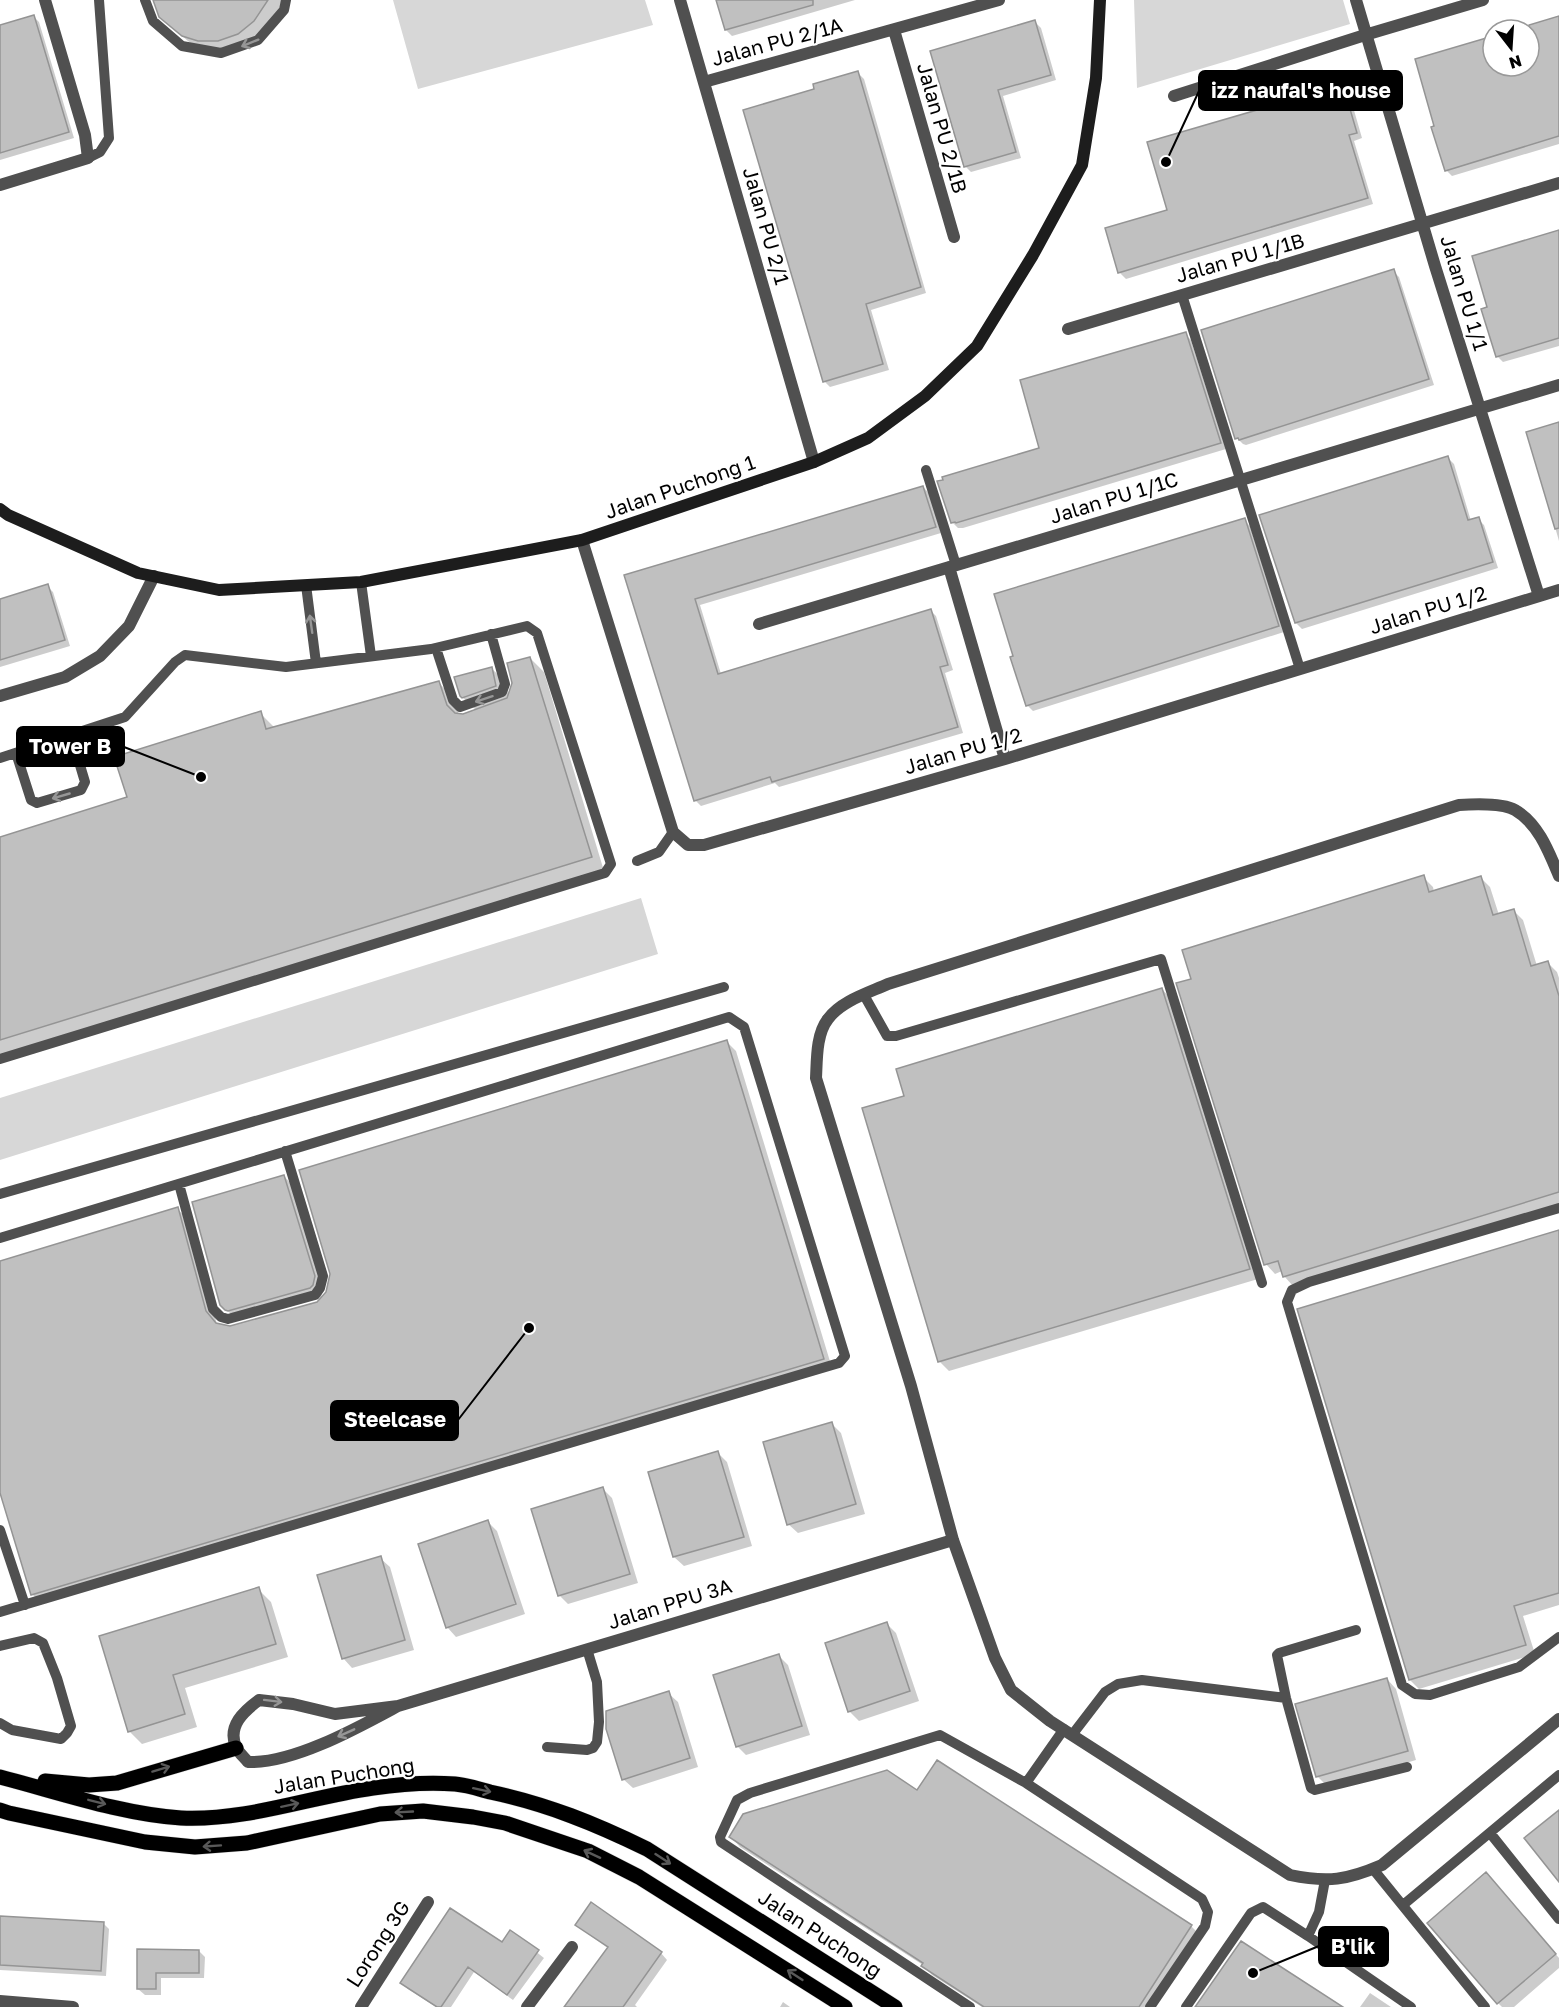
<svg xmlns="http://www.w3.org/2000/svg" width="1559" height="2007" font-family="'Golos Text',sans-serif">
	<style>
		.green { fill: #d7d7d7 }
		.shadow { fill: #0003 }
		.building { fill: #c0c0c0; stroke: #949494; stroke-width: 1.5 }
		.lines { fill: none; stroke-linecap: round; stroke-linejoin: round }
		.primary-casing { stroke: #dbdbdb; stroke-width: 16 }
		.lane { stroke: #505050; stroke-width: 10 }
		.street { stroke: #505050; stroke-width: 12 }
		.secondary { stroke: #1d1d1d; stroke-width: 12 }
		.primary { stroke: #000; stroke-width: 15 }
		.oneway { stroke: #969696 }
		.oneway2 { stroke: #595959 }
		.labels { text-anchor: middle; stroke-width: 4.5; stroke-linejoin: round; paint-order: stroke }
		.street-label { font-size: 20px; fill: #000; stroke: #fff }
		.leader { fill: none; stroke: #000; stroke-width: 2 }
		.callout-dot { fill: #000; stroke: #fff; stroke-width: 2 }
		.callout { fill: #000; stroke: #000; stroke-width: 2 }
		.callout-label { font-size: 21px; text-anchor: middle; font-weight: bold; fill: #fff }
	</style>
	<rect width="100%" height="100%" fill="#fff"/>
	<path class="green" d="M 393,0 L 645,0 L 653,25 L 418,89 Z
		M 1134,0 L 1343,0 L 1350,24 L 1137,88 Z
		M 641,898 L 658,954 L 0,1160 L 0,1098 Z"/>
	<path class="shadow" d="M 155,0 L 282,0 L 277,18 L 266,34 L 232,53 L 196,48 L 174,29 Z
		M 718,0 L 855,0 L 732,36 L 726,30 Z
		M 33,16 L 39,22 L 74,138 L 0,160 L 0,26 Z
		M 1559,18 L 1559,144 L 1452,176 L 1446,170 L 1493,66 L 1529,66 L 1529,30 L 1518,30 Z
		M 1035,22 L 1041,28 L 1056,80 L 1003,96 L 1021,158 L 971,172 L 965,166 L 932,52 Z
		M 858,73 L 864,79 L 926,293 L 871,310 L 889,370 L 830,387 L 824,381 L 816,90 Z
		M 1343,87 L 1349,93 L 1362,138 L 1354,141 L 1373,204 L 1126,279 L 1120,273 L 1107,229 L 1169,211 Z
		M 1559,231 L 1559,346 L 1503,362 L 1497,356 L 1489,308 Z
		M 1393,271 L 1399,277 L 1434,385 L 1246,445 L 1243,444 L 1237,438 Z
		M 1185,334 L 1191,340 L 1226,449 L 963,528 L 958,528 L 952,522 Z
		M 1559,424 L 1559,541 L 1528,433 Z
		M 1448,458 L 1454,464 L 1471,521 L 1478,519 L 1484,525 L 1498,568 L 1302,629 L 1296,623 Z
		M 923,487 L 929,493 L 941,533 L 700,605 L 721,674 L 930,610 L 936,616 L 953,670 L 945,673 L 963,733 L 779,787 L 775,783 L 701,806 L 695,800 L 626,576 Z
		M 1244,520 L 1250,526 L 1284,632 L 1033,711 L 1027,705 Z
		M 47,586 L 53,592 L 70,646 L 0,667 L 0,600 Z
		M 530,658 L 544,672 L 604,871 L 0,1058 L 0,839 L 128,798 L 260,713 L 275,728 L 439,683 L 453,697 L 459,715 L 463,716 L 476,710 L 463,698 L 492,669 L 505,681 L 509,697 Z
		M 1423,877 L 1433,887 L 1434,892 L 1481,878 L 1490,887 L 1499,915 L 1513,910 L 1523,920 L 1537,966 L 1548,963 L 1557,972 L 1559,978 L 1559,1204 L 1293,1286 L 1284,1276 L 1282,1271 L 1275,1274 L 1266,1264 L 1192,980 Z
		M 1162,989 L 1171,999 L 1258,1279 L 949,1371 L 939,1361 L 906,1097 Z
		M 727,1042 L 736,1051 L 832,1368 L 42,1604 L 32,1594 L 0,1489 L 0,1263 L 177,1209 L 187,1218 L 217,1324 L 230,1328 L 318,1304 Z
		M 284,1176 L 293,1186 L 324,1287 L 321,1297 L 236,1319 L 221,1304 Z
		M 1559,1231 L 1559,1605 L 1523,1616 L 1535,1654 L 1419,1689 L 1410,1680 L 1299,1310 Z
		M 832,1424 L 841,1433 L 865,1514 L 798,1533 L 788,1524 Z
		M 718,1453 L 727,1462 L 752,1546 L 684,1566 L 674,1557 Z
		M 603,1489 L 612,1498 L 638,1583 L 568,1604 L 559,1595 Z
		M 488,1522 L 497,1531 L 525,1614 L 456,1637 L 447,1627 Z
		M 380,1558 L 390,1567 L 414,1650 L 352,1668 L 343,1658 Z
		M 258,1589 L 271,1602 L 288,1657 L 185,1688 L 197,1727 L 142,1744 L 129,1731 L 101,1637 Z
		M 887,1624 L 896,1633 L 919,1701 L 859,1721 L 849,1711 Z
		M 779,1656 L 788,1665 L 810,1735 L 746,1755 L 737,1746 Z
		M 1387,1679 L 1396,1689 L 1416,1760 L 1327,1786 L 1317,1776 Z
		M 668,1693 L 678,1702 L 698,1767 L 633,1788 L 623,1779 Z
		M 938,1762 L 1191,1926 L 1201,1936 L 1154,2007 L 982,2007 L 932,1975 L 923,1965 L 740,1847 L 731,1837 L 917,1792 Z
		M 1495,1884 L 1559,1958 L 1559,1968 L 1514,2007 L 1502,2007 L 1498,2003 Z
		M 0,1917 L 103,1923 L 109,1929 L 106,1976 L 0,1970 Z
		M 584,1931 L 661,1953 L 667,1960 L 635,2005 L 637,2007 L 566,2007 L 609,1949 Z
		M 511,1932 L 544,1958 L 513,2000 L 474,1972 L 451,2007 L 436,2007 L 408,1989 L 402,1983 L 502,1944 Z
		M 139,1951 L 199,1951 L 205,1957 L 204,1978 L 161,1978 L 161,1995 L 145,1995 L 138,1989 Z
		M 1370,1993 L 1391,2007 L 1360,2007 Z
		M 783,2002 L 790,2007 L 780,2007 Z"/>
	<path class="building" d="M 153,0 L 268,0 L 254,21 L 238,34 L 218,41 L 198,41 L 182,36 L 159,17 Z
		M 716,0 L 813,0 L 813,5 L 725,30 Z
		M 34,15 L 69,132 L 0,153 L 0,25 Z
		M 1559,16 L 1559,136 L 1445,171 L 1431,127 L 1434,126 L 1415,59 L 1493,36 L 1493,66 L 1529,66 L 1529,25 Z
		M 1035,20 L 1051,75 L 998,90 L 1016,152 L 964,167 L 930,51 Z
		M 858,71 L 921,287 L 866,304 L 883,364 L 823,382 L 743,110 L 814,89 L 813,84 Z
		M 1343,85 L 1357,133 L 1349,135 L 1368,198 L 1118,273 L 1105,228 L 1167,210 L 1147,142 Z
		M 1559,230 L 1559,338 L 1496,357 L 1481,309 L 1487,307 L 1472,256 Z
		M 1394,269 L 1429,379 L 1239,440 L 1238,438 L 1235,439 L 1201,330 Z
		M 1186,332 L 1221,443 L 956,523 L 955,522 L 951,523 L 937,481 L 943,480 L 942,477 L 1039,448 L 1020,380 Z
		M 1559,422 L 1559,528 L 1555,529 L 1526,432 Z
		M 1448,456 L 1468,520 L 1479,517 L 1493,562 L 1295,623 L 1259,515 Z
		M 923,486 L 936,527 L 695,599 L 718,674 L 931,609 L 948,665 L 940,667 L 958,727 L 772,782 L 770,777 L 694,801 L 624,575 Z
		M 1245,518 L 1279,626 L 1026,706 L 1010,657 L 1013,656 L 994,594 Z
		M 48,584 L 65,640 L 0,660 L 0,599 Z
		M 530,657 L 592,857 L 0,1040 L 0,837 L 127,797 L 114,757 L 261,711 L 266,729 L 439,681 L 447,705 L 455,713 L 463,714 L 507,698 L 512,683 L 507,663 Z
		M 492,667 L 496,686 L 462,698 L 460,696 L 454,677 Z
		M 1424,875 L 1429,892 L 1481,876 L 1493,915 L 1514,909 L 1531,966 L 1548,961 L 1559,996 L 1559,1192 L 1283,1277 L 1278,1261 L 1264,1265 L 1176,983 L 1191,979 L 1182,950 Z
		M 1162,988 L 1250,1269 L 938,1362 L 862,1108 L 904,1096 L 896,1069 Z
		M 727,1040 L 824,1359 L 31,1595 L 0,1493 L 0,1261 L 178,1207 L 206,1311 L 216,1323 L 230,1326 L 317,1302 L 326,1292 L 330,1274 L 299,1170 Z
		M 284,1175 L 315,1276 L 313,1285 L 310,1288 L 228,1311 L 225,1310 L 220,1305 L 192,1202 Z
		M 1559,1230 L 1559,1593 L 1514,1606 L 1526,1645 L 1409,1680 L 1297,1309 Z
		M 832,1422 L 856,1504 L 787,1525 L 763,1442 Z
		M 718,1451 L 744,1537 L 673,1557 L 648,1472 Z
		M 603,1487 L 630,1574 L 558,1596 L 531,1509 Z
		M 488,1520 L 516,1604 L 446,1628 L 418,1544 Z
		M 381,1556 L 405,1640 L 342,1659 L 317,1575 Z
		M 259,1587 L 276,1644 L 173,1675 L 185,1714 L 128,1732 L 99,1636 Z
		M 887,1622 L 910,1691 L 848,1712 L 825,1643 Z
		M 779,1654 L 802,1726 L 736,1747 L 713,1675 Z
		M 1387,1678 L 1408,1751 L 1316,1777 L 1295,1704 Z
		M 669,1691 L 690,1758 L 622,1780 L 606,1729 L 606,1711 Z
		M 937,1760 L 1192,1925 L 1139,2007 L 984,2007 L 921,1966 L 923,1963 L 729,1837 L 743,1814 L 887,1770 L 917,1790 Z
		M 1559,1810 L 1559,1882 L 1524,1838 Z
		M 1486,1872 L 1556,1954 L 1497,2004 L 1427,1923 Z
		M 591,1902 L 662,1952 L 623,2007 L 564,2007 L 608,1947 L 575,1925 Z
		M 450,1908 L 502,1942 L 510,1930 L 539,1950 L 507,1995 L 468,1967 L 441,2007 L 437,2007 L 400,1983 Z
		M 0,1916 L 104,1922 L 101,1971 L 0,1965 Z
		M 1241,1941 L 1343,2007 L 1195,2007 Z
		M 137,1949 L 199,1950 L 199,1973 L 156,1973 L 156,1989 L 137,1989 Z"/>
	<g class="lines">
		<defs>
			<path id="primary" d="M 0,1777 C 58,1792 121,1814 181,1818 C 247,1821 309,1797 373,1788 C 400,1784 428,1782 455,1784 C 467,1785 479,1789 490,1792 C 547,1804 596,1824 647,1849 L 895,2007
				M 45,1781 L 89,1785 L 117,1783 L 236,1748
				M 0,1810 L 9,1813 L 145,1842 L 195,1847 L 247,1843 L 380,1814 L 423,1811 L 473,1817 L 505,1823 L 588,1851 L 639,1877 L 845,2007"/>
		</defs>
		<use href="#primary" class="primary-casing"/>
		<path class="lane" d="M 145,0 L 153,21 L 182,46 L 221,53 L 258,40 L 284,10 L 286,0
			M 88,158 L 100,152 L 109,138 L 99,0
			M 1182,295 L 1300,669
			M 926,470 L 956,565
			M 361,582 L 371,656
			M 306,585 L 316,663
			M 436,648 L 453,700 L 460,707 L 502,692 L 505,684 L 491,634
			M 16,753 L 31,800 L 37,803 L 81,790 L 85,782 L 71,735
			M 0,758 L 125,717 L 175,662 L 185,655 L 286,667 L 431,649 L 527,626 L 537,633 L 611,864 L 605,873 L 0,1059
			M 637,861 L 659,852 L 673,832
			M 864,995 L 887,1036 L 896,1036 L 1161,959 L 1262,1283
			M 179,1184 L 213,1309 L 221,1317 L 228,1319 L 315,1295 L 320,1288 L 323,1276 L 285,1151
			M 0,1194 L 724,987
			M 1559,1208 L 1309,1282 L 1292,1290 L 1287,1302 L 1402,1685 L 1415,1694 L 1430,1695 L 1519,1667 L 1559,1637
			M 0,1238 L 729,1017 L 744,1027 L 845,1356 L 839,1363 L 0,1612
			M 0,1530 L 25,1605
			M 1356,1630 L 1279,1653 L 1277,1655 L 1286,1698 L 1311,1788 L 1315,1790 L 1407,1767
			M 0,1646 L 34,1638 L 43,1643 L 57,1678 L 71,1726 L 67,1733 L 61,1739 L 12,1730 L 0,1723
			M 1064,1729 L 1026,1783 L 1202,1899 L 1208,1912 L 1205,1926 L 1150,2007
			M 1072,1735 L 1105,1692 L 1118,1684 L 1142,1680 L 1286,1698
			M 547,1747 L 587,1750 L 593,1748 L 597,1742 L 599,1722 L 597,1682 L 587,1649
			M 1490,1833 L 1559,1919
			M 1373,1869 L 1485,2007
			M 1325,1880 L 1319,1912 L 1308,1936 L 1411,2007
			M 1403,1905 L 1559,1775
			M 970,2007 L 721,1842 L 720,1837 L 737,1800 L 750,1793 L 940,1735 L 1026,1783
			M 1186,2007 L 1251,1913 L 1263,1907 L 1308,1936"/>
		<path class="street" d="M 680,0 L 814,462
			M 1356,0 L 1435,266 L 1539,596
			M 894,30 L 954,237
			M 704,82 L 999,0
			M 1174,96 L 1365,35 L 1483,0
			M 0,185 L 88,158 L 85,135 L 45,0
			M 1068,329 L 1559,183
			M 582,540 L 673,832 L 688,845 L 704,845 L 1005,759 L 1559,590
			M 949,567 L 1005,759
			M 759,624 L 1559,385
			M 0,696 L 65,677 L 100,656 L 129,626 L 154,576
			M 1559,876 C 1549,852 1538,823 1515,810 C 1503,803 1473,804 1459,805 L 888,984 C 868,993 841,1001 828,1019 C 816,1034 817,1060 816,1078 L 911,1386 L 953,1540 L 995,1658 L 1011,1690 L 1050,1721 L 1290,1875 C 1328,1883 1347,1880 1382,1865 L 1559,1719
			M 398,1706 C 359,1727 293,1764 248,1762 C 244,1757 238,1752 236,1747 C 227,1726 244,1711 259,1700 L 293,1704 L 335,1714 L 398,1706 L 953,1540
			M 0,2001 L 73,2007
			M 361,2007 L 428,1902
			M 527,2007 L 572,1947"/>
		<path class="secondary" d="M 0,509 L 8,515 L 138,573 L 219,590 L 361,582 L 582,540 L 814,462 L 868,438 L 925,396 L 977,346 L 1033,255 L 1082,165 L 1096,78 L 1100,0"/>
		<use href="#primary" class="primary"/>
	</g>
	<defs><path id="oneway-shaft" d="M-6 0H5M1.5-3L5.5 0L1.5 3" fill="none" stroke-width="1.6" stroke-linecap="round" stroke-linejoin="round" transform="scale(1.5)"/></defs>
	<g class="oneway">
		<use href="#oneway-shaft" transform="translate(250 43) rotate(158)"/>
		<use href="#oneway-shaft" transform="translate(311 624) rotate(-98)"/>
		<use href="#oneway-shaft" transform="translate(484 699) rotate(162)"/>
		<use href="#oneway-shaft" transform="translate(61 796) rotate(164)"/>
		<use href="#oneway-shaft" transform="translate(273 1701) rotate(7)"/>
		<use href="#oneway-shaft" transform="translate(346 1733) rotate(156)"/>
	</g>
	<g class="oneway2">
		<use href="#oneway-shaft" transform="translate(161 1769) rotate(-17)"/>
		<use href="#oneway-shaft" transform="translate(482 1790) rotate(12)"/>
		<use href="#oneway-shaft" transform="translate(97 1802) rotate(14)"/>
		<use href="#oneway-shaft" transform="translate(290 1805) rotate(-12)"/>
		<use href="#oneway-shaft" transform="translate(404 1812) rotate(177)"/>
		<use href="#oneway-shaft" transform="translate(212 1846) rotate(176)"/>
		<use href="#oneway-shaft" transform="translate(592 1854) rotate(-155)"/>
		<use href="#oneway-shaft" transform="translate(663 1859) rotate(33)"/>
		<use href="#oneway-shaft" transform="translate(795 1975) rotate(-147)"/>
	</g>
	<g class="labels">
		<g class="street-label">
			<text transform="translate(777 42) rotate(-15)" y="7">Jalan PU 2/1A</text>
			<text transform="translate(942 128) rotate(74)" y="7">Jalan PU 2/1B</text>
			<text transform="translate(766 226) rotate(74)" y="7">Jalan PU 2/1</text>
			<text transform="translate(1240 258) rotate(-16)" y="7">Jalan PU 1/1B</text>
			<text transform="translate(1464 293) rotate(73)" y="7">Jalan PU 1/1</text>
			<text transform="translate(680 487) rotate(-19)" y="7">Jalan Puchong 1</text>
			<text transform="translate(1114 498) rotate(-17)" y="7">Jalan PU 1/1C</text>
			<text transform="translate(1428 610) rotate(-17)" y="7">Jalan PU 1/2</text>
			<text transform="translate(963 751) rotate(-16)" y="7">Jalan PU 1/2</text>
			<text transform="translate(670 1604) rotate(-17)" y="7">Jalan PPU 3A</text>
			<text transform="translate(344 1776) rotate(-9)" y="7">Jalan Puchong</text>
			<text transform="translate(820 1934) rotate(33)" y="7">Jalan Puchong</text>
			<text transform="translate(378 1944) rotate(-57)" y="7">Lorong 3G</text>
		</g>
	</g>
	<path class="leader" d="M1166 162L1199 91M201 777L124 747M529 1328L458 1420M1253 1973L1319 1946"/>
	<g class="callout-dot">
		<circle cx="1166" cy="162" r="6"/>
		<circle cx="201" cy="777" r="6"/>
		<circle cx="529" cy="1328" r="6"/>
		<circle cx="1253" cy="1973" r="6"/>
	</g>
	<g class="callout">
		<rect x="1199" y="71" width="203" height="39" rx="6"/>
		<rect x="17" y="727" width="107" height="39" rx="6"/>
		<rect x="331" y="1401" width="127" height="39" rx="6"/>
		<rect x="1319" y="1927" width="69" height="39" rx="6"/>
	</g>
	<g class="callout-label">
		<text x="1301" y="98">izz naufal's house</text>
		<text x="70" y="754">Tower B</text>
		<text x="395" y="1427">Steelcase</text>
		<text x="1353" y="1954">B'lik</text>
	</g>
	<g transform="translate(1511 48) rotate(163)"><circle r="28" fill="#ffffff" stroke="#999999" stroke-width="1.5"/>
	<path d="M0-4.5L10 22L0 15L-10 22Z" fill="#000000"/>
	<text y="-9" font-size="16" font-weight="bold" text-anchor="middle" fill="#000000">N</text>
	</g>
</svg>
